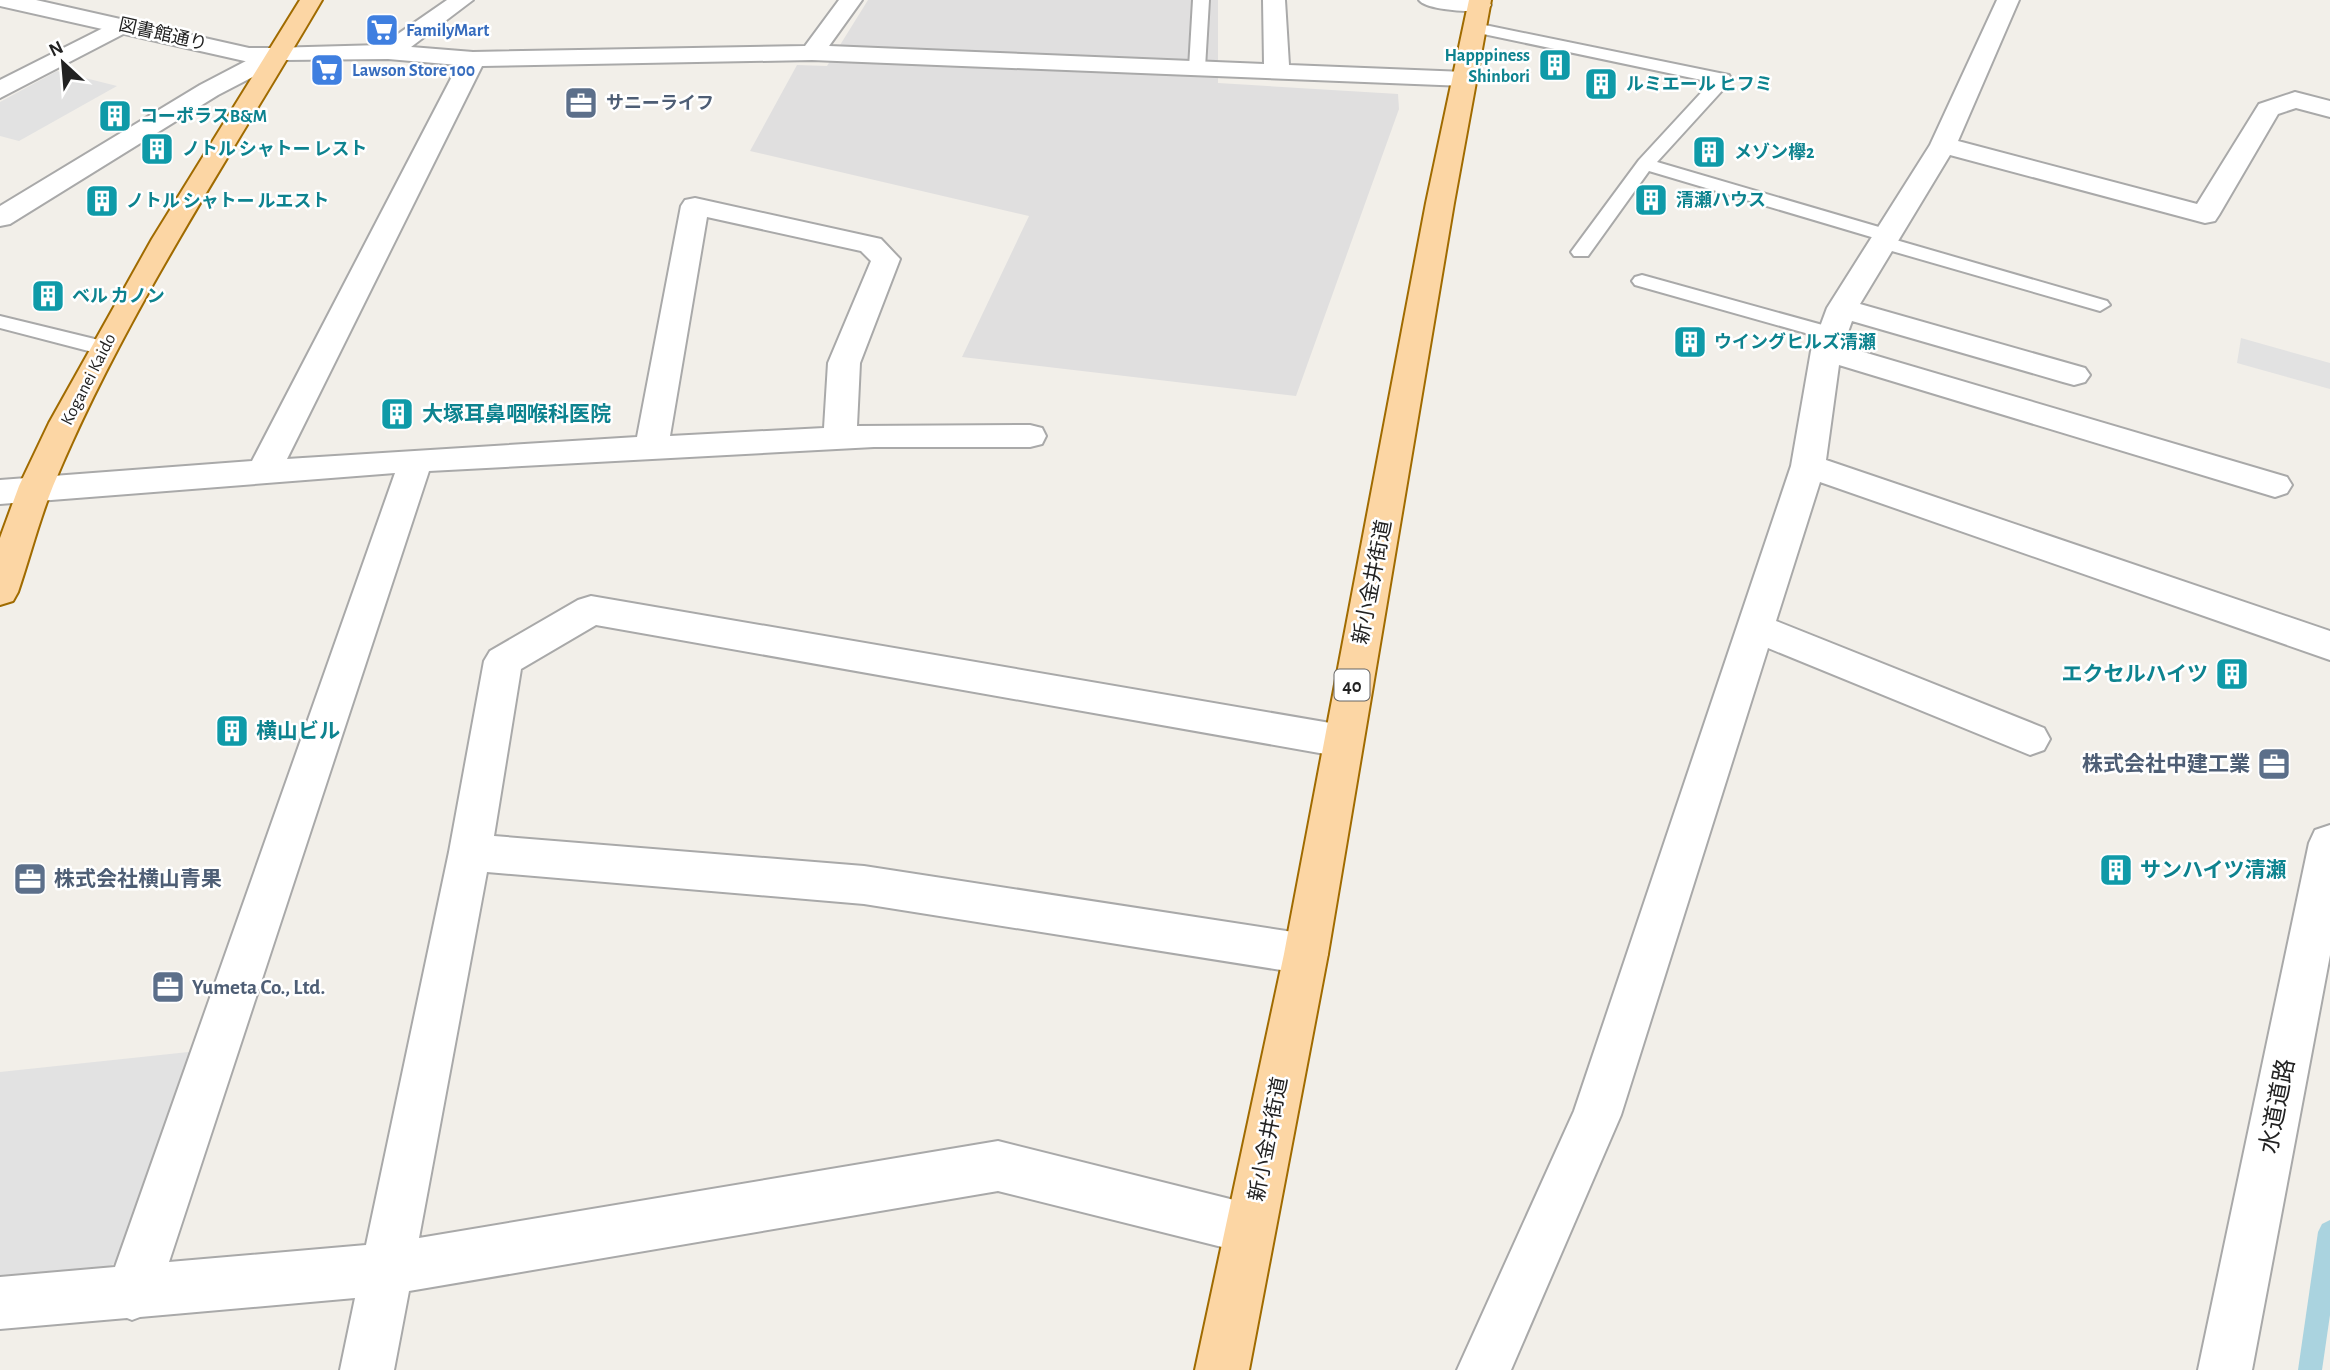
<svg xmlns="http://www.w3.org/2000/svg" width="2330" height="1370" font-family="'Alegreya Sans','Noto Sans JP',sans-serif">
	<style>
		.residential { fill: #e0dfdf }
		.parking { fill: #e2e2e2 }
		.lines { fill: none; stroke-linecap: round; stroke-linejoin: round }
		.stream { fill: #aad3df; fill-rule: evenodd }
		.service-casing { stroke: #a9a9a9; stroke-width: 4 }
		.minor-casing { stroke: #a9a9a9; stroke-width: 4 }
		.tertiary-casing { stroke: #a9a9a9; stroke-width: 4 }
		.primary-casing { stroke: #a06b00; stroke-width: 4 }
		.service { fill: #fff; fill-rule: evenodd }
		.minor { fill: #fff; fill-rule: evenodd }
		.tertiary { fill: #fff; fill-rule: evenodd }
		.primary { fill: #fcd6a4; fill-rule: evenodd }
		.labels { text-anchor: middle; stroke-width: 5; stroke-linejoin: round; paint-order: stroke }
		.far-shop-label { font-size: 18px; font-weight: bold; fill: #366cbe; stroke: #fff; text-anchor: start }
		.far-street-label { font-size: 18px; fill: #222; stroke: #fff }
		.far-culture-label { font-size: 18px; font-weight: bold; fill: #0d838f; stroke: #fff; text-anchor: start }
		.far-service-label { font-size: 18px; font-weight: bold; fill: #4e5e75; stroke: #fff; text-anchor: start }
		.shield { fill: #fff; stroke: #646464; stroke-width: 2 }
		.shield-label { font-size: 19px; font-weight: bold; fill: #222 }
		.culture-label { font-size: 21px; font-weight: bold; fill: #0d838f; stroke: #fff; text-anchor: start }
		.street-label { font-size: 21px; fill: #222; stroke: #fff }
		.service-label { font-size: 21px; font-weight: bold; fill: #4e5e75; stroke: #fff; text-anchor: start }
		.near-street-label { font-size: 24px; fill: #222; stroke: #fff }
	</style>
	<rect width="100%" height="100%" fill="#f2efe9"/>
	<path class="residential" d="M 868,0 L 1218,0 L 1218,83 L 1398,94 L 1399,109 L 1296,396 L 962,357 L 1029,216 L 750,151 L 797,65 L 827,66 Z"/>
	<path class="parking" d="M 57,71 L 117,86 L 19,141 L 0,136 L 0,102 Z
		M 2241,338 L 2330,363 L 2330,389 L 2237,363 Z
		M 198,1051 L 132,1254 L 104,1269 L 0,1278 L 0,1072 Z"/>
	<g class="lines">
		<path class="stream" d="M 2330,1220 L 2330,1315 L 2322,1370 L 2298,1370 L 2318,1232 L 2322,1224 Z"/>
		<defs>
			<path id="service" d="M 1193,0 L 1209,0 L 1205,68 L 1197,73 L 1189,68 Z
				M 1475,23 L 1729,75 L 1731,79 L 1729,83 L 1657,162 L 1896,232 L 1899,236 L 1896,240 L 2107,301 L 2110,305 L 2100,311 L 1878,247 L 1875,243 L 1878,239 L 1649,171 L 1588,256 L 1574,256 L 1571,252 L 1639,160 L 1711,82 L 1469,31 L 1469,25 Z
				M 1642,275 L 1837,329 L 1840,334 L 1830,340 L 1635,285 L 1632,281 L 1635,277 Z
				M 0,316 L 111,343 L 115,348 L 104,355 L 0,328 Z"/>
			<path id="minor" d="M 447,0 L 473,0 L 411,47 L 473,52 L 805,46 L 839,0 L 862,0 L 829,46 L 1264,64 L 1263,0 L 1285,0 L 1289,65 L 1465,72 L 1474,74 L 1477,79 L 1474,84 L 1465,86 L 812,60 L 482,66 L 287,459 L 637,437 L 681,206 L 685,200 L 695,198 L 881,239 L 900,259 L 860,363 L 857,426 L 1030,425 L 1042,428 L 1046,436 L 1042,444 L 1030,447 L 874,447 L 429,471 L 169,1262 L 366,1245 L 449,852 L 484,661 L 490,651 L 578,600 L 591,596 L 1342,725 L 1356,730 L 1362,741 L 1356,752 L 1342,757 L 596,625 L 521,669 L 494,836 L 864,866 L 1306,934 L 1322,940 L 1328,954 L 1322,968 L 1306,974 L 864,904 L 487,872 L 419,1238 L 998,1141 L 1250,1204 L 1268,1211 L 1275,1229 L 1268,1247 L 1250,1254 L 998,1191 L 409,1291 L 394,1370 L 340,1370 L 355,1298 L 140,1317 L 132,1320 L 127,1318 L 0,1329 L 0,1277 L 115,1267 L 395,473 L 0,504 L 0,480 L 252,461 L 458,65 L 388,59 L 285,60 L 218,95 L 10,224 L 0,226 L 0,206 L 200,85 L 271,48 L 382,45 ZM 707,217 L 861,251 L 871,261 L 828,363 L 824,428 L 670,436 Z
				M 1419,0 L 1487,0 L 1491,5 L 1487,10 C 1474,13 1426,10 1419,0 Z
				M 1997,0 L 2019,0 L 1958,141 L 2197,204 L 2259,104 L 2295,92 L 2330,101 L 2330,117 L 2296,108 L 2278,114 L 2219,215 L 2215,221 L 2205,223 L 1950,155 L 1860,304 L 2085,368 L 2090,375 L 2085,382 L 2074,385 L 2063,382 L 1852,321 L 1843,346 L 2287,477 L 2292,485 L 2287,493 L 2275,497 L 1839,365 L 1826,460 L 2330,631 L 2330,660 L 1820,482 L 1776,621 L 2044,728 L 2050,739 L 2044,750 L 2030,755 L 1768,648 L 1621,1115 L 1511,1370 L 1457,1370 L 1574,1111 L 1791,466 L 1811,351 L 1827,308 L 1930,145 Z
				M 123,18 L 131,20 L 135,25 L 131,30 L 0,98 L 0,80 Z"/>
			<path id="tertiary" d="M 0,0 L 36,0 L 249,48 L 289,48 L 292,53 L 289,58 L 249,62 L 0,6 Z
				M 2330,825 L 2330,955 L 2252,1370 L 2198,1370 L 2309,843 L 2315,830 Z"/>
			<path id="primary" d="M 300,0 L 322,0 C 229,159 124,315 53,486 C 39,520 30,557 18,592 L 13,601 L 0,605 L 0,538 L 19,486 L 49,423 L 152,239 Z
				M 1469,0 L 1491,0 L 1454,203 L 1328,954 L 1249,1370 L 1195,1370 L 1284,954 L 1426,203 Z"/>
		</defs>
		<use href="#service" class="service-casing"/>
		<use href="#minor" class="minor-casing"/>
		<use href="#tertiary" class="tertiary-casing"/>
		<use href="#primary" class="primary-casing"/>
		<use href="#service" class="service"/>
		<use href="#minor" class="minor"/>
		<use href="#tertiary" class="tertiary"/>
		<use href="#primary" class="primary"/>
	</g>
	<defs>
		<symbol id="supermarket-square" viewBox="-11 -11 22 22"><rect x="-9" y="-9" width="18" height="18" rx="4" fill="#3f7fe0" stroke="#fff"/><path d="M-6-5.5h2.5l.6 2H6L4.5 2H-2.5L-4.4-4H-6ZM-1.5 3.2a1.3 1.3 0 1 0 .1 0ZM3 3.2a1.3 1.3 0 1 0 .1 0Z" fill="#fff"/></symbol>
		<symbol id="building-square" viewBox="-11 -11 22 22"><rect x="-9" y="-9" width="18" height="18" rx="4" fill="#0f9aa8" stroke="#fff"/><path d="M-4-6H4V6H1V3H-1V6H-4ZM-2.5-4.3h1.7v1.8h-1.7ZM.8-4.3h1.7v1.8H.8ZM-2.5-1h1.7V.8h-1.7ZM.8-1h1.7V.8H.8Z" fill="#fff"/></symbol>
		<symbol id="office-square" viewBox="-11 -11 22 22"><rect x="-9" y="-9" width="18" height="18" rx="4" fill="#5c6f8a" stroke="#fff"/><path d="M-6-3h4V-5.5h4V-3h4V5H-6ZM-1-4.5V-3h2v-1.5ZM-6 0V1H6V0Z" fill="#fff"/></symbol>
	</defs>
	<g fill-rule="evenodd">
		<use href="#supermarket-square" x="363" y="11" width="38" height="38"/>
		<use href="#building-square" x="1536" y="46" width="38" height="38"/>
		<use href="#supermarket-square" x="308" y="51" width="38" height="38"/>
		<use href="#building-square" x="1582" y="65" width="38" height="38"/>
		<use href="#office-square" x="562" y="84" width="38" height="38"/>
		<use href="#building-square" x="96" y="97" width="38" height="38"/>
		<use href="#building-square" x="138" y="130" width="38" height="38"/>
		<use href="#building-square" x="1690" y="133" width="38" height="38"/>
		<use href="#building-square" x="1632" y="181" width="38" height="38"/>
		<use href="#building-square" x="83" y="182" width="38" height="38"/>
		<use href="#building-square" x="29" y="277" width="38" height="38"/>
		<use href="#building-square" x="1671" y="323" width="38" height="38"/>
		<use href="#building-square" x="378" y="395" width="38" height="38"/>
		<use href="#building-square" x="2213" y="655" width="38" height="38"/>
		<use href="#building-square" x="213" y="712" width="38" height="38"/>
		<use href="#office-square" x="2255" y="745" width="38" height="38"/>
		<use href="#building-square" x="2097" y="851" width="38" height="38"/>
		<use href="#office-square" x="11" y="860" width="38" height="38"/>
		<use href="#office-square" x="149" y="968" width="38" height="38"/>
	</g>
	<g class="labels">
		<g class="far-shop-label">
			<text x="406" y="36">FamilyMart</text>
			<text x="352" y="76">Lawson Store 100</text>
		</g>
		<g class="far-street-label">
			<text transform="translate(163 34) rotate(13)" y="6">図書館通り</text>
			<text transform="translate(88 379) rotate(-63)" y="6">Koganei Kaido</text>
		</g>
		<g class="far-culture-label">
			<text x="1530" y="61" text-anchor="end">Happpiness<tspan x="1530" dy="21">Shinbori</tspan></text>
			<text x="1626" y="90">ルミエール ヒフミ</text>
			<text x="140" y="122">コーポラスB&amp;M</text>
			<text x="182" y="155">ノトル シャトー レスト</text>
			<text x="1734" y="158">メゾン欅2</text>
			<text x="1676" y="206">清瀬ハウス</text>
			<text x="126" y="207">ノトル シャトー ルエスト</text>
			<text x="72" y="302">ベル カノン</text>
			<text x="1714" y="348">ウイングヒルズ清瀬</text>
		</g>
		<g class="far-service-label">
			<text x="606" y="109">サニーライフ</text>
		</g>
		<rect class="shield" x="1334.5" y="669.5" width="35" height="31" rx="5"/>
		<g class="shield-label">
			<text x="1352" y="692">40</text>
		</g>
		<g class="culture-label">
			<text x="422" y="421">大塚耳鼻咽喉科医院</text>
			<text x="2208" y="681" text-anchor="end">エクセルハイツ</text>
			<text x="256" y="738">横山ビル</text>
			<text x="2140" y="877">サンハイツ清瀬</text>
		</g>
		<g class="street-label">
			<text transform="translate(1372 582) rotate(-79)" y="7">新小金井街道</text>
			<text transform="translate(1268 1139) rotate(-79)" y="7">新小金井街道</text>
		</g>
		<g class="service-label">
			<text x="2250" y="771" text-anchor="end">株式会社中建工業</text>
			<text x="54" y="886">株式会社横山青果</text>
			<text x="192" y="994">Yumeta Co., Ltd.</text>
		</g>
		<g class="near-street-label">
			<text transform="translate(2277 1106) rotate(-79)" y="8">水道道路</text>
		</g>
	</g>
	<g transform="translate(63 63) rotate(334)" stroke="#ffffff" stroke-width="5" paint-order="stroke">
	<path d="M0-5L12 26L0 18L-12 26Z" fill="#222222"/>
	<text y="-10" font-size="19" font-weight="bold" text-anchor="middle" fill="#222222">N</text>
	</g>
</svg>
